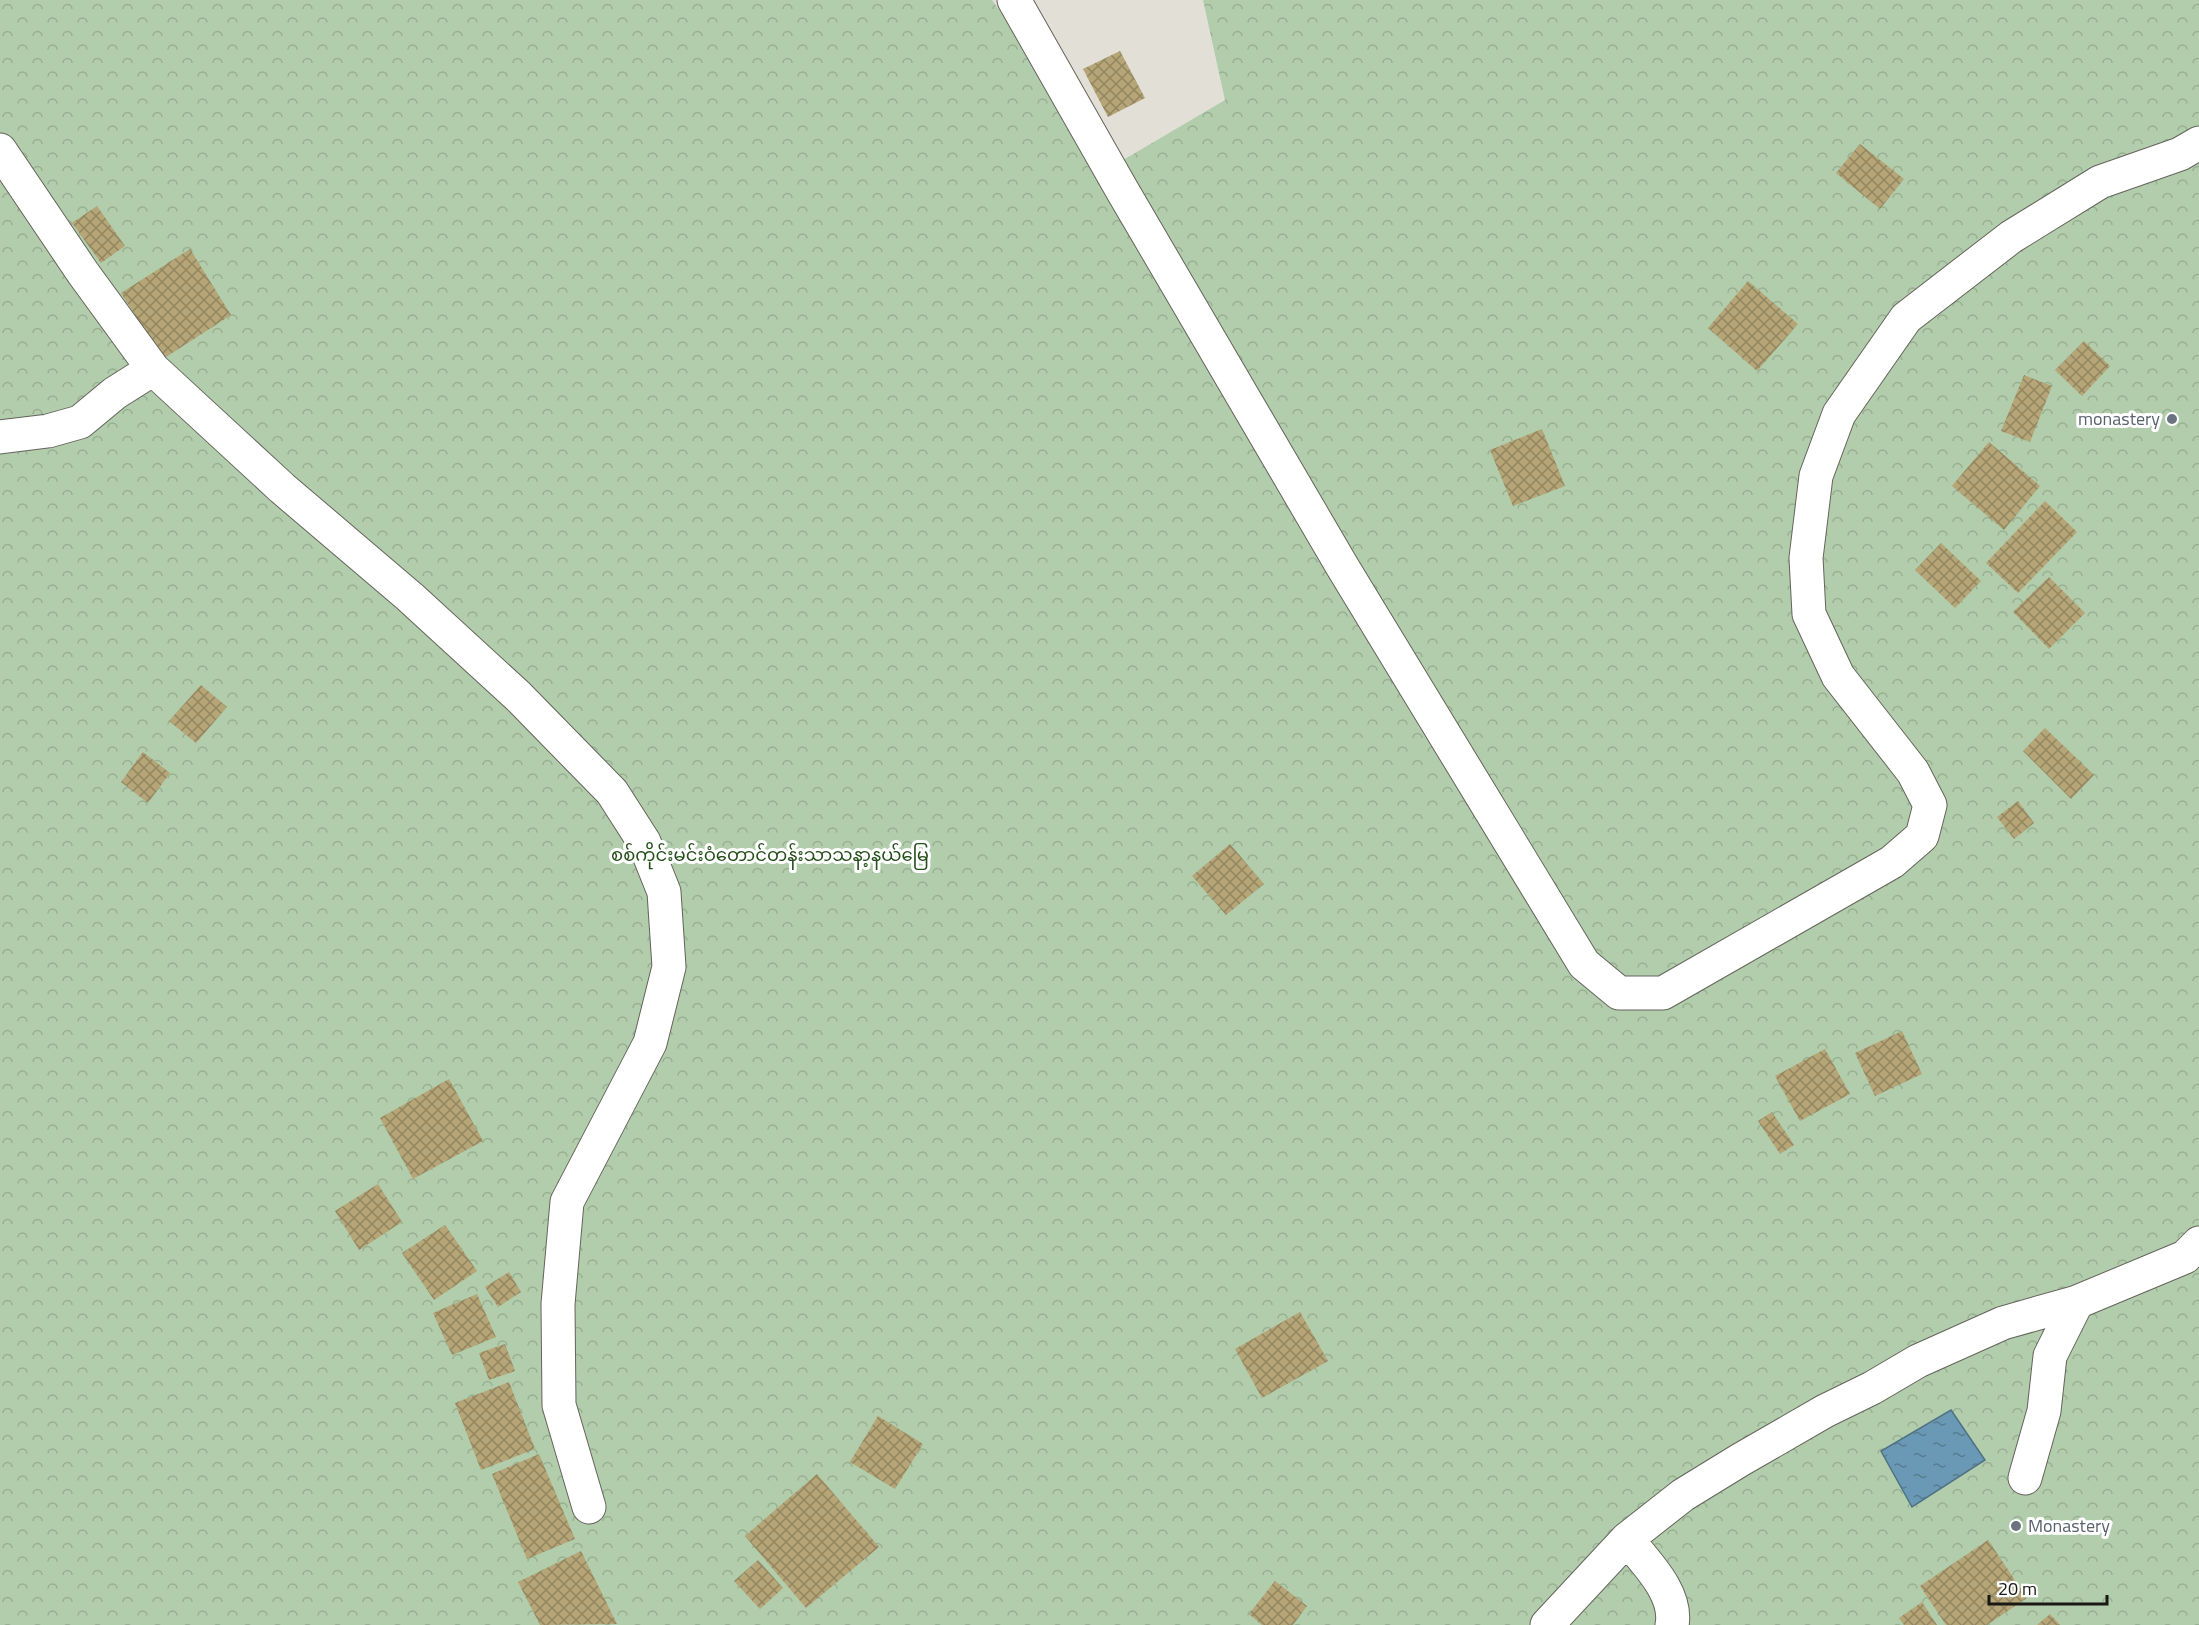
<svg xmlns="http://www.w3.org/2000/svg" width="2199" height="1625" font-family="'Titillium Web','Noto Sans Myanmar',sans-serif">
	<style>
		.park { fill: url(#park-crowns) }
		.water { fill: url(#water-ripples); stroke: #517284; stroke-width: 1.5 }
		.building { fill: url(#building-cross-hatch) }
		.lines { fill: none; stroke-linecap: round; stroke-linejoin: round }
		.minor-casing { stroke: #66635c; stroke-width: 35 }
		.minor { stroke: #fff; stroke-width: 33 }
		.worship-dot { fill: #6b7280; stroke: #fff; stroke-width: 2 }
		.labels { text-anchor: middle; stroke-width: 6; stroke-linejoin: round; paint-order: stroke }
		.worship-label { font-size: 18px; fill: #5b616d; stroke: #fff; text-anchor: end }
		.park-label { font-size: 18px; fill: #254f1a; stroke: #fff }
	</style>
	<defs>
		<pattern id="park-crowns" width="20" height="18" patternUnits="userSpaceOnUse" patternTransform="scale(1.5)"><rect width="20" height="18" fill="#b1cdab"/><path d="M2 6a3 3 0 1 1 6 0M12 15a3 3 0 1 1 6 0" fill="none" stroke="#98af92"/></pattern>
		<pattern id="water-ripples" width="26" height="14" patternUnits="userSpaceOnUse" patternTransform="scale(1.5)"><rect width="26" height="14" fill="#6999b4"/><path d="M2 4q2-2 4 0t4 0M15 11q2-2 4 0t4 0" fill="none" stroke="#567c91"/></pattern>
		<pattern id="building-cross-hatch" width="8" height="8" patternUnits="userSpaceOnUse" patternTransform="scale(1.5)"><rect width="8" height="8" fill="#b5a577"/><path d="M0 0l8 8M0 8l8-8" fill="none" stroke="#928560"/></pattern>
	</defs>
	<rect width="100%" height="100%" fill="#e2dfd7"/>
	<path class="park" d="M 0,0 L 992,0 L 1113,166 L 1225,100 L 1203,0 L 2199,0 L 2199,1625 L 0,1625 Z"/>
	<path class="water" d="M 1951,1410 L 1985,1460 L 1912,1507 L 1881,1451 Z"/>
	<path class="building" d="M 1120,51 L 1145,98 L 1108,117 L 1083,69 Z
		M 1860,144 L 1904,179 L 1880,209 L 1836,173 Z
		M 97,206 L 125,246 L 101,263 L 72,223 Z
		M 190,249 L 231,315 L 163,359 L 121,293 Z
		M 1748,281 L 1798,324 L 1757,371 L 1708,328 Z
		M 2084,341 L 2110,366 L 2082,396 L 2055,370 Z
		M 2024,375 L 2052,386 L 2030,442 L 2001,431 Z
		M 1542,429 L 1565,486 L 1513,506 L 1490,450 Z
		M 1989,442 L 2040,486 L 2004,530 L 1952,486 Z
		M 2045,501 L 2077,532 L 2018,593 L 1986,563 Z
		M 1941,543 L 1981,581 L 1955,608 L 1915,570 Z
		M 2049,577 L 2085,613 L 2049,649 L 2013,612 Z
		M 201,685 L 227,707 L 196,743 L 169,721 Z
		M 2045,728 L 2094,775 L 2071,799 L 2023,751 Z
		M 143,752 L 170,773 L 148,803 L 121,782 Z
		M 2018,801 L 2034,823 L 2014,839 L 1997,817 Z
		M 1230,844 L 1264,884 L 1226,915 L 1192,876 Z
		M 1902,1031 L 1922,1074 L 1875,1096 L 1855,1053 Z
		M 1825,1049 L 1850,1094 L 1800,1121 L 1775,1076 Z
		M 449,1079 L 483,1141 L 413,1179 L 380,1118 Z
		M 1772,1112 L 1794,1145 L 1780,1154 L 1758,1121 Z
		M 378,1184 L 402,1222 L 359,1250 L 335,1211 Z
		M 445,1225 L 477,1271 L 434,1300 L 402,1253 Z
		M 509,1272 L 521,1292 L 498,1307 L 485,1287 Z
		M 477,1294 L 496,1337 L 452,1355 L 433,1313 Z
		M 1300,1312 L 1328,1361 L 1262,1398 L 1235,1349 Z
		M 505,1344 L 515,1371 L 489,1380 L 479,1353 Z
		M 509,1382 L 535,1449 L 481,1470 L 455,1403 Z
		M 878,1416 L 923,1444 L 895,1489 L 850,1462 Z
		M 539,1454 L 575,1539 L 527,1559 L 492,1474 Z
		M 817,1474 L 879,1547 L 806,1608 L 745,1536 Z
		M 1988,1540 L 2027,1598 L 1987,1625 L 1946,1625 L 1920,1586 Z
		M 581,1551 L 617,1624 L 540,1625 L 518,1582 Z
		M 758,1560 L 783,1588 L 760,1609 L 734,1581 Z
		M 1275,1581 L 1307,1606 L 1293,1625 L 1262,1625 L 1249,1614 Z
		M 1922,1602 L 1937,1625 L 1904,1625 L 1899,1618 Z
		M 2050,1614 L 2060,1625 L 2037,1625 Z"/>
	<g class="lines">
		<defs>
			<path id="minor" d="M 1014,0 L 1122,190 L 1342,566 L 1584,964 L 1619,993 L 1663,993 L 1892,862 L 1922,836 L 1930,805 L 1913,772 L 1838,676 L 1809,614 L 1806,558 L 1816,476 L 1839,414 L 1906,318 L 2011,237 L 2100,182 L 2180,154 L 2199,143
				M 0,150 L 83,273 L 153,369 L 282,488 L 410,597 L 518,696 L 612,792 L 644,842 L 664,892 L 669,967 L 650,1043 L 567,1202 L 558,1304 L 559,1405 L 589,1507
				M 0,437 L 48,431 L 80,422 L 115,393 L 153,369
				M 2025,1478 L 2044,1411 L 2050,1356 L 2077,1302
				M 1627,1539 C 1645,1562 1678,1593 1672,1625
				M 1547,1625 L 1627,1539 L 1683,1495 L 1740,1460 L 1825,1411 L 1872,1388 L 1918,1361 L 2003,1323 L 2077,1302 L 2185,1257 L 2199,1243"/>
		</defs>
		<use href="#minor" class="minor-casing"/>
		<use href="#minor" class="minor"/>
	</g>
	<g class="worship-dot">
		<circle cx="2172" cy="419" r="6"/>
		<circle cx="2016" cy="1526" r="6"/>
	</g>
	<g class="labels">
		<g class="worship-label">
			<text x="2160" y="425">monastery</text>
			<text x="2028" y="1532" text-anchor="start">Monastery</text>
		</g>
		<g class="park-label">
			<text x="770" y="861">စစ်ကိုင်းမင်းဝံတောင်တန်းသာသနာ့နယ်မြေ</text>
		</g>
	</g>
	<path d="M1989 1595v9h118v-9" fill="none" stroke="#191815" stroke-width="3"/>
	<text x="1998" y="1595" font-size="18" fill="#191815" stroke="#ffffff" stroke-width="4.5" paint-order="stroke">20 m</text>
</svg>
